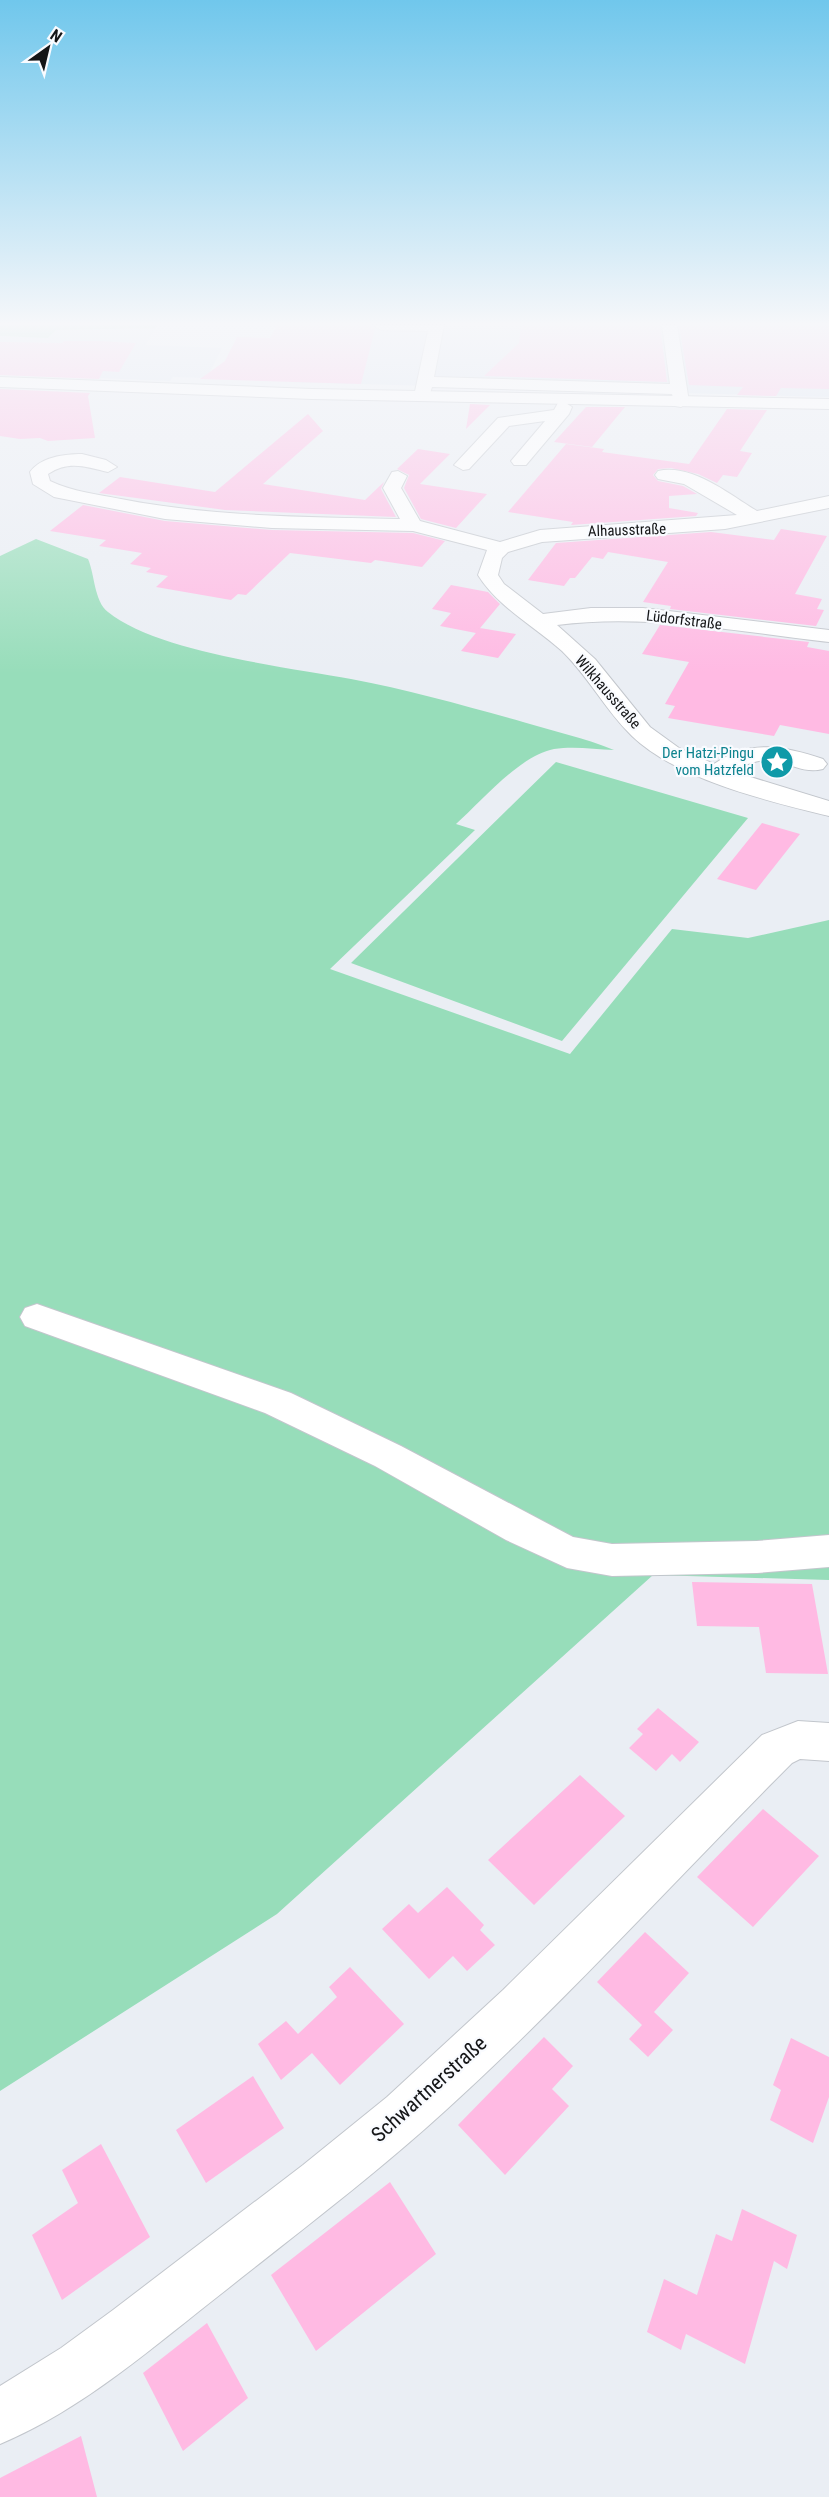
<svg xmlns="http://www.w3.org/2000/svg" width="829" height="2497" font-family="'Roboto Condensed',sans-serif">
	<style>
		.built { fill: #dbe4f0 }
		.green { fill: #97ddba }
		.building { fill: #ffbae3 }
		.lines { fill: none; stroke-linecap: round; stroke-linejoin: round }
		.minor-casing { stroke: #c2c6cc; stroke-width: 2 }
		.major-casing { stroke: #c2c6cc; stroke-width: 2 }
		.minor { fill: #fff; fill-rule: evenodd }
		.major { fill: #fff; fill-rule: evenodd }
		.labels { text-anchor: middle; stroke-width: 4.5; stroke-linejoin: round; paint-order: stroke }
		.far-street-label { font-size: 15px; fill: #141517; stroke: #f9fbff }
		.far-culture-label { font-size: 15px; fill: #0d838f; stroke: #f9fbff; text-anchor: end }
		.near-street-label { font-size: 21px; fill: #141517; stroke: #f9fbff }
	</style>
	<rect width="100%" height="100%" fill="#eaeef4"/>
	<path class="built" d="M 322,325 L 829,325 L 829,397 L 289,382 L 306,330 L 320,330 Z
		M 155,328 L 146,345 L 222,348 L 207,378 L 173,377 L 170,381 L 0,374 L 0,336 L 48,338 L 56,330 Z"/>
	<path class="green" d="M 0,325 L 157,325 L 155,328 L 56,330 L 48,338 L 0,336 Z
		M 36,539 L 88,559 C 95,575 94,601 108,612 C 157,652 287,667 351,679 C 409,690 466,706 523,722 C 553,731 585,738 614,750 C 594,749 573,746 554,749 C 519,756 482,801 456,824 L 475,830 L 330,969 L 570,1054 L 672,929 L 748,938 L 829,920 L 829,1580 L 653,1575 L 277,1914 L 0,2091 L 0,556 Z
		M 556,762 L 748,818 L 562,1041 L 351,963 Z"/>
	<path class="building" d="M 277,325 L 371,325 L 375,329 L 361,384 L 200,379 L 225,361 L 237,337 L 270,338 Z
		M 521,325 L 660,325 L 667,382 L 484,376 L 519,343 Z
		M 679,325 L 829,325 L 829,389 L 781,388 L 776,396 L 737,395 L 743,387 L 689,385 Z
		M 64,341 L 98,341 L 136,343 L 119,372 L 103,371 L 99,379 L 0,375 L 0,342 L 62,343 Z
		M 0,389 L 90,393 L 88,396 L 95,438 L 48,441 L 40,438 L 20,439 L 0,436 Z
		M 470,404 L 490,405 L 466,429 Z
		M 586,407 L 625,407 L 592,447 L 554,442 Z
		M 727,409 L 767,410 L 740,451 L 752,453 L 737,477 L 723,475 L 717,483 L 698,474 L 671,468 L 658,469 L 653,475 L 658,481 L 683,486 L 697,494 L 669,496 L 669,508 L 698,513 L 696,516 L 571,525 L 573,522 L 508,512 L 566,444 L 604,449 L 602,452 L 689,464 Z
		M 308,414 L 323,431 L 263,484 L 365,500 L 384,482 L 381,489 L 396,517 L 225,510 L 99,493 L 120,477 L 215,492 Z
		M 418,449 L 450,454 L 420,484 L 487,494 L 456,528 L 421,519 L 404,488 L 409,475 L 397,469 Z
		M 83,505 L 165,521 L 272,530 L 413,533 L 445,541 L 422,567 L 375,560 L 371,563 L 290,553 L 246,595 L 238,594 L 231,600 L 156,587 L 168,576 L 146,572 L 151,568 L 130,564 L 142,553 L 99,546 L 106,540 L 50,531 Z
		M 781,529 L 827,536 L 795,594 L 822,599 L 817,609 L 824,610 L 816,626 L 670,609 L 671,606 L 643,602 L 668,562 L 608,552 L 603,559 L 592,557 L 575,578 L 570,578 L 564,586 L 528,580 L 556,543 L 711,532 L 774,540 Z
		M 451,585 L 488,592 L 500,604 L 476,633 L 440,626 L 451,613 L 432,609 Z
		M 660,625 L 809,642 L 807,647 L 829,651 L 829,734 L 780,725 L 774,736 L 668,718 L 675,706 L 665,704 L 689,662 L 642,654 Z
		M 480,628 L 516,634 L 498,658 L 461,651 Z
		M 762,823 L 800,834 L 756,890 L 717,879 Z
		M 692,1582 L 812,1584 L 828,1674 L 766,1673 L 759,1627 L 697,1626 Z
		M 658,1708 L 699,1742 L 680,1762 L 672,1754 L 656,1771 L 629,1748 L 643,1734 L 637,1729 Z
		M 580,1775 L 625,1816 L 534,1905 L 488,1860 Z
		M 763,1809 L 819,1856 L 753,1927 L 697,1877 Z
		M 447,1887 L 484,1925 L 480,1930 L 495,1945 L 467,1971 L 453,1956 L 429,1979 L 382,1929 L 409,1904 L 418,1913 Z
		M 645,1932 L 689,1973 L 654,2012 L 673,2030 L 648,2057 L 629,2039 L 642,2025 L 597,1982 Z
		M 350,1967 L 404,2024 L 340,2085 L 312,2053 L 281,2080 L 258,2044 L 286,2021 L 298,2034 L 337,1997 L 329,1987 Z
		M 544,2037 L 573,2066 L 552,2089 L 569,2106 L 505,2175 L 458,2125 Z
		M 791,2038 L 829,2057 L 829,2097 L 813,2143 L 770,2120 L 781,2090 L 773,2085 Z
		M 253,2076 L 284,2128 L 206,2183 L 176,2130 Z
		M 101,2144 L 150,2237 L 62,2300 L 32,2235 L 78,2203 L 62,2170 Z
		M 390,2182 L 436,2254 L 316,2351 L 271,2275 Z
		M 742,2209 L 797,2235 L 787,2269 L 774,2261 L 745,2364 L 686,2334 L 681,2350 L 647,2332 L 664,2279 L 697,2295 L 716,2234 L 732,2241 Z
		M 207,2323 L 248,2398 L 183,2451 L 143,2373 Z
		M 81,2436 L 97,2497 L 0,2497 L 0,2478 Z"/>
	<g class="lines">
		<defs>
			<path id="minor" d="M 373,325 L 444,325 L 434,377 L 670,384 L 662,325 L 677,325 L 689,402 L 681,407 L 675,406 L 672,394 L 432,387 L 428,400 L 422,401 L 414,396 L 428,331 L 381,330 Z
				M 564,402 L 572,407 L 569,414 L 526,465 L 514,465 L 511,461 L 545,421 L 509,426 L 469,469 L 463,470 L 454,465 L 498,418 L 554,410 L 558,403 Z
				M 82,454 L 106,460 L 117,467 L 108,472 C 86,467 69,460 48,474 L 50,481 C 73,492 97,494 121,499 C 213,517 307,517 400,519 L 383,488 L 392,472 L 398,471 L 407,476 L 401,488 L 420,521 L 500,542 L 540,530 L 737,515 L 684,484 L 658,479 L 655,475 L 658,471 C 692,463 730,495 757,511 L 829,496 L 829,508 L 725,529 L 542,542 L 508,552 L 502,558 L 498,575 L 504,584 L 543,614 L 591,608 L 643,608 L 829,630 L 829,642 C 739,632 647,613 557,625 L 595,659 L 650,727 L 679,748 L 714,764 C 750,739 784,746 823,759 L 827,764 L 823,769 C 791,777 776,743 734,772 L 829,801 L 829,816 C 768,801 678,780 632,736 C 605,710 589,677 562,651 C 534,626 498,607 478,575 L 487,550 L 413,531 L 272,528 L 165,519 L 54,497 L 33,484 L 30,472 C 41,457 64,454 82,454 Z
				M 37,1304 L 291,1393 L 401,1446 L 573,1537 L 612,1544 L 757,1541 L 829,1535 L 829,1567 L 757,1573 L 612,1576 L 567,1568 L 506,1540 L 375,1466 L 265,1413 L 25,1326 L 20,1317 L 25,1308 Z
				M 798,1721 L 829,1723 L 829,1761 L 800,1759 L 792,1763 C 677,1878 567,2000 446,2110 C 376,2174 300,2231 226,2290 C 155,2345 84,2409 0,2444 L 0,2386 L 61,2348 L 113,2310 L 303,2165 L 387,2097 L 503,1990 L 762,1735 Z"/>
			<path id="major" d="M 0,377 L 312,389 L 829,399 L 829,409 L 312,399 L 0,387 Z"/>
		</defs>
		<use href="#minor" class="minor-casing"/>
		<use href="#major" class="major-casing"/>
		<use href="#minor" class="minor"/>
		<use href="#major" class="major"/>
	</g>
	<linearGradient id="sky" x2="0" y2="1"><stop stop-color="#70c7ec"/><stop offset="0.48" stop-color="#f6f7fa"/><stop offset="1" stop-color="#f6f7fa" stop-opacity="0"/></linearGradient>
	<rect width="829" height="674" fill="url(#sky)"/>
	<defs>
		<symbol id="sight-disc" viewBox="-11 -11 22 22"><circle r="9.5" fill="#0f9aa8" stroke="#f9fbff"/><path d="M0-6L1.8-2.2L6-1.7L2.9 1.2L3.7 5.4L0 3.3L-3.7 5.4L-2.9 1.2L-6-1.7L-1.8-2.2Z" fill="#fff"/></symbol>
	</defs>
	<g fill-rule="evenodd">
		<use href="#sight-disc" x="758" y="743" width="38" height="38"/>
	</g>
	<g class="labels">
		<g class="far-street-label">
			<text transform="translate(627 530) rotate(-2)" y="5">Alhausstraße</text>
			<text transform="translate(684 620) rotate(7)" y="5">Lüdorfstraße</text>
			<text transform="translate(608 692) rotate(49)" y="5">Wilkhausstraße</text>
		</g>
		<g class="far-culture-label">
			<text x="754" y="758">Der Hatzi-Pingu<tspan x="754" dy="17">vom Hatzfeld</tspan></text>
		</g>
		<g class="near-street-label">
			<text transform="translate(429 2089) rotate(-42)" y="7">Schwartnerstraße</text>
		</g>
	</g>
	<g transform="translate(48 48) rotate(34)" stroke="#f9fbff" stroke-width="4.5" paint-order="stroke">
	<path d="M0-4.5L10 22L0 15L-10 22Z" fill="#141517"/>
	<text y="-9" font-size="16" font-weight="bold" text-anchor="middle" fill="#141517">N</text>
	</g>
</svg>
